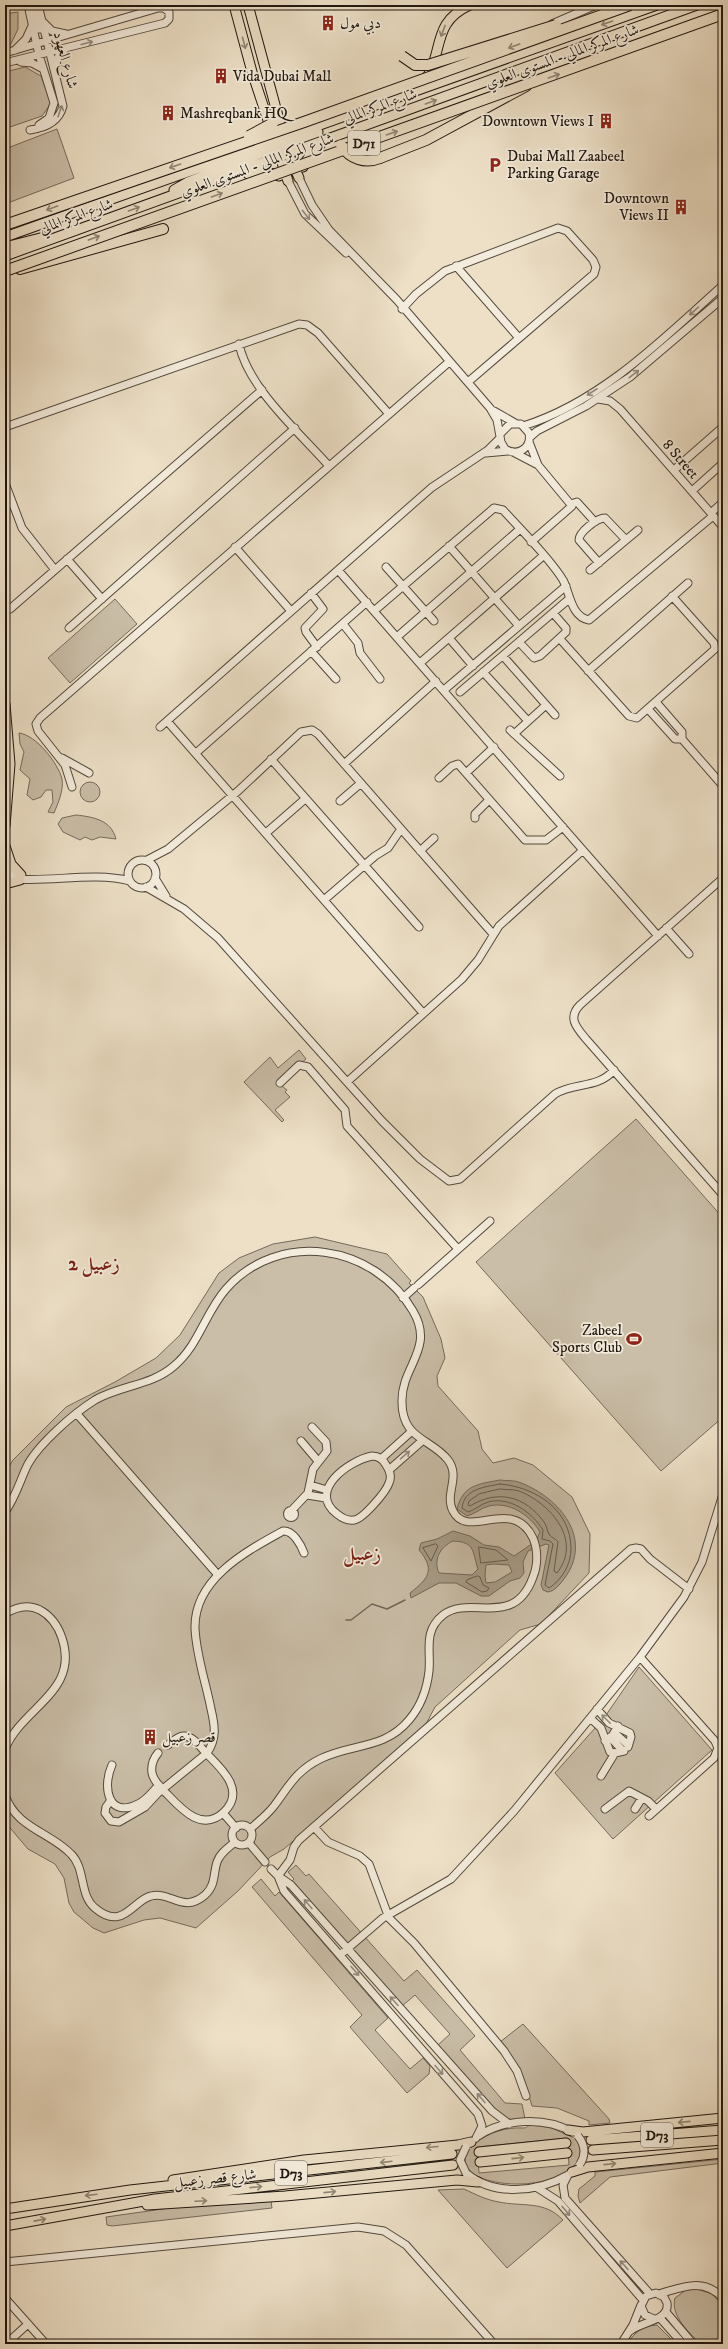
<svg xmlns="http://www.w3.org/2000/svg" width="728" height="2349" font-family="'IM FELL DW Pica',Amiri,serif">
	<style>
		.green { fill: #cabea8; stroke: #756a5c; fill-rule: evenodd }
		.water { fill: #a79c88; stroke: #716758; fill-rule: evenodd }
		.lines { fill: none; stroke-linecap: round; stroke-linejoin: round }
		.shore { stroke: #645a4c; stroke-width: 1 }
		.stream { stroke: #716758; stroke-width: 1.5 }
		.minor-tunnel { stroke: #c4b8a2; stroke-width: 7; stroke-dasharray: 7 3.5; stroke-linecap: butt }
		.major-tunnel { stroke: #c4b8a2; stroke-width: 9; stroke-dasharray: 9 4.5; stroke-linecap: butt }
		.minor-casing { stroke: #53493d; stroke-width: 9 }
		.major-casing { stroke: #20170f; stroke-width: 11 }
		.highway-casing { stroke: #20170f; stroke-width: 12 }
		.minor { stroke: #f3ebdb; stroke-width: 7 }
		.major { stroke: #ede0c7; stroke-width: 9 }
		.highway { stroke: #ede0c7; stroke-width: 10 }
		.minor-bridge-casing { stroke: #53493d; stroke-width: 9; stroke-linecap: butt }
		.highway-bridge-casing { stroke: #20170f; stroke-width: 12; stroke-linecap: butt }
		.minor-bridge { stroke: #f3ebdb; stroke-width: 7 }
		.highway-bridge { stroke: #ede0c7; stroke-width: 10 }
		.oneway { stroke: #918674 }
		.oneway2 { stroke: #948c7f }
		.labels { text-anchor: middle; stroke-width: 3.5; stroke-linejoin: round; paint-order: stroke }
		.shield { fill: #f3ebdb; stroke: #5f574c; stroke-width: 1 }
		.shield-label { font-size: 14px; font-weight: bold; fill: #20170f }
		.poi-label { font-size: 15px; fill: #20170f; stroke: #f3ebdb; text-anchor: start }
		.street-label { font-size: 15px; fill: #20170f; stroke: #f3ebdb }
		.district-label { font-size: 19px; font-weight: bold; fill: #7a1f14; stroke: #f3ebdb }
	</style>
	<rect width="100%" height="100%" fill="#ede0c7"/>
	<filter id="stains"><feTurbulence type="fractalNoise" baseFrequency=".005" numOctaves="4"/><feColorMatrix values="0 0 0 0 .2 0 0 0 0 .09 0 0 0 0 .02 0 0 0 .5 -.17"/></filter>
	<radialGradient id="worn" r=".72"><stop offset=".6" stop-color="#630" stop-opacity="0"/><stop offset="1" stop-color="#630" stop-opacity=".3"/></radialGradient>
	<path class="green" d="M 18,12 L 18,29 L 9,48 L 5,48 L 5,14 Z
		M 25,67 L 41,76 L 51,103 L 42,116 L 10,127 L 5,112 L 5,72 Z
		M 57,129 L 74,178 L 5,204 L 5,149 Z
		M 115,599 L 137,624 L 70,683 L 48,658 Z
		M 19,733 C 36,735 58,763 62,779 C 64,790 58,803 54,813 L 48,812 L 53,802 L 52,790 L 46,790 L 41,797 L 33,800 L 27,795 L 30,779 L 20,770 L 24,752 L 20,744 Z
		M80 792a10 10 0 1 1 20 0a10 10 0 1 1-20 0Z
		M 76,815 C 94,817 111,820 116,839 L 100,837 L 92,840 L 85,837 L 80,840 L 63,832 L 58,824 L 62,818 Z
		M 299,1050 L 306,1059 L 278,1083 L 287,1090 L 285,1092 L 290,1097 L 275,1110 L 284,1120 L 282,1122 L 244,1082 L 270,1057 L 278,1068 Z
		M 636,1119 L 723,1218 L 723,1417 L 661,1471 L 476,1262 Z
		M 315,1237 L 387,1254 L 411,1281 L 409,1283 L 423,1297 L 441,1339 L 445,1358 L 437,1376 L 438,1386 L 478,1431 L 482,1449 L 493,1463 L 514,1458 L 533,1465 L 572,1497 L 590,1534 L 589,1573 L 541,1624 L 520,1630 L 435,1707 L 426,1724 L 284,1849 L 270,1857 L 238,1891 L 196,1928 L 160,1918 L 144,1920 L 104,1933 L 93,1928 L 74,1912 L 69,1903 L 64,1878 L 55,1864 L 28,1849 L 5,1822 L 5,1730 L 7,1727 L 5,1725 L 5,1473 L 13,1460 L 66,1407 L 115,1382 L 156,1358 L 180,1335 L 219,1273 L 239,1258 L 273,1244 Z
		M 639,1667 L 712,1750 L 613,1839 L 555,1773 L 604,1718 Z
		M 296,1865 L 306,1876 L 309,1874 L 404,1981 L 417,1970 L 475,2036 L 460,2050 L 505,2103 L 522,2104 L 525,2119 L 513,2121 L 502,2117 L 438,2045 L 450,2034 L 415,1995 L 402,2006 L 291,1882 L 294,1879 L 288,1872 Z
		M 261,1879 L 275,1896 L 279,1892 L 388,2018 L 375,2030 L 410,2069 L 423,2058 L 430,2066 L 429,2074 L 407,2093 L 350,2027 L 362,2015 L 252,1887 Z
		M 523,2024 L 609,2119 L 610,2123 L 589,2125 L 589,2121 L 557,2108 L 532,2106 L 523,2076 L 500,2042 Z
		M 531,2125 L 552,2128 L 576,2139 C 581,2146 582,2154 577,2162 C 549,2201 431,2184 475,2144 C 488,2132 507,2127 523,2128 C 528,2128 526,2126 531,2125 ZM 567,2138 L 569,2165 L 479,2173 L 477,2147 Z
		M 723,2159 L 723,2163 L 610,2177 L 580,2203 L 578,2196 L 579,2189 L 595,2176 L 595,2172 Z
		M 464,2189 C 475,2194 486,2200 499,2202 C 522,2207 544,2200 563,2220 L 507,2268 L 438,2190 Z
		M 271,2201 L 272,2208 L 112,2226 L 107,2225 L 106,2217 L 184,2206 Z
		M 697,2289 L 712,2294 L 723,2306 L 723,2344 L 701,2344 C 689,2333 670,2315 675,2298 L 686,2290 Z
		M 657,2325 L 676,2344 L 627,2344 C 635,2332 642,2326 657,2325 Z"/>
	<path class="water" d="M 500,1480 C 507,1481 515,1480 521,1483 C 560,1498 594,1539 564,1579 C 560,1584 555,1591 548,1592 L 543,1590 L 541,1585 L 549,1545 L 546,1544 L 528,1551 L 523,1562 L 524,1573 L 520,1578 L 510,1581 L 489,1596 L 481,1596 L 456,1583 L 439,1583 L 411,1598 L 410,1593 C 428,1579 436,1570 419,1550 L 421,1543 L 437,1539 L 453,1531 L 470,1536 L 484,1545 L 499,1547 L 514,1556 L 536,1541 L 540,1532 C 530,1515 509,1501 489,1506 C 481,1508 475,1514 467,1516 L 457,1509 C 463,1485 478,1484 500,1480 ZM 453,1541 C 476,1542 472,1552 478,1569 L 472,1575 L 439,1573 C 433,1560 440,1547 453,1541 ZM 493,1564 L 509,1565 L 512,1572 L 495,1582 L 486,1583 L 485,1576 L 486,1565 Z"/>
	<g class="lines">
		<path class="shore" d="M 500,1484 C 536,1487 571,1510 571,1549 C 571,1564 562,1580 549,1588 L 545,1585 L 553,1544 L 550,1541 L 542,1539 L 543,1530 C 532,1512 509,1496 488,1502 C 481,1504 475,1510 468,1512 L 462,1508 C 464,1489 484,1487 500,1484 Z
			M 500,1489 C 506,1490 513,1489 519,1491 C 550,1503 583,1540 557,1573 L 554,1571 L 558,1542 C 555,1538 550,1537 549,1534 C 547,1531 547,1526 544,1522 C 525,1496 498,1489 470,1506 L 468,1505 L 469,1501 L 479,1494 Z
			M 436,1544 L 438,1546 L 431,1561 L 423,1548 Z
			M 479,1547 L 496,1550 L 508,1560 L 481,1563 Z
			M 478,1576 L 480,1577 L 483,1585 L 489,1588 L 487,1591 L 482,1592 L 466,1582 L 467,1580 Z"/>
		<path class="stream" d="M 346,1620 L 351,1620 L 372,1604 L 387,1609 L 405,1600"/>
		<path class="minor-tunnel" d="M 158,1753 L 168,1745"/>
		<path class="major-tunnel" d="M 566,2143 L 591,2140
			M 567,2153 L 592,2150
			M 452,2154 L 479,2152
			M 455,2165 L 480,2162"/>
		<defs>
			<path id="minor" d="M 28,5 L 39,55 L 54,103 L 49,118 L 39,125
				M 33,9 L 39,29 L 43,28
				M 43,22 L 52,31 L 66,34
				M 552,24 L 596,5
				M 15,50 L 26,39 L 32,26
				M 5,53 L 158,8 L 164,8 L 169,12 L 169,19 L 165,23 L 5,63
				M 21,62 L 32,63 L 43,69
				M 55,68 L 58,57 L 66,48
				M 30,130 C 45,128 59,122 63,106 L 38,5
				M 299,178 L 312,205 L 329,230 L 397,300 L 490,408 L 497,420 L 501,442 L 505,449 C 518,457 532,448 529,433 L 521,424 L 510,424 L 501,433
				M 288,181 L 305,214 L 346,253
				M 456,266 L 519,338
				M 402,309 L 416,294 L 445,271 L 558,228 L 567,231 L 593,260 L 596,267 L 594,274 L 468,382
				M 239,344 C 248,388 299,432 329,466
				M 598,399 L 610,401 L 620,409 L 723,527
				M 494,411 L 515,423
				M 523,426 C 601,402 664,338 723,285
				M 5,427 L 299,324 L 307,325 L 318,333 L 389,414
				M 530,437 L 537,431 L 586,406 L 630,377 L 723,298
				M 529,442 L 538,465 L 572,506 L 531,542
				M 513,452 L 536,464
				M 486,453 L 508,451
				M 674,470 L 723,427
				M 5,483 L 22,528 L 55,570
				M 692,491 L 723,463
				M 571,504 L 577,502 L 595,522
				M 711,513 L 723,502
				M 449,546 L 519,626
				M 235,547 L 291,611
				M 67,559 L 102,599
				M 599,563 L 579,540 C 579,532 597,518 605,518 L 626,540
				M 386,567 L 434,621
				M 338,570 L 658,936
				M 590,570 L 638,530
				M 311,593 L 323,609 L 305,628 L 306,632 L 317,647
				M 10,609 L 262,390
				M 374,611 L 494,508 L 503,510 C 521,530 549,557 563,580 C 570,593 571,617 589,620 L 713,516
				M 343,624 L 358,643 L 360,653 L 380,679
				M 69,628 L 295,428
				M 397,637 L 520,529
				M 449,638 L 473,666
				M 560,639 L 629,716 L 637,718 L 715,649 L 714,643 L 672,596
				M 519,642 L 534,658 L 540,656 L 566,632 L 566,628 L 553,613
				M 311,651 L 336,679
				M 503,656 L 555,715
				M 420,663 L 543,556
				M 588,671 L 688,583
				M 483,672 L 528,721
				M 444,690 L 566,586
				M 460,692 L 569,599
				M 648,709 L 675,739 L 682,739 L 682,732 L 656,702
				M 167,721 L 423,1013
				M 160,727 L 431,488 L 488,450 L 500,438
				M 510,730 L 560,776
				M 514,734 L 546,705
				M 682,739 L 723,786
				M 196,753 L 367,602
				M 62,758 L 89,773
				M 271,759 L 419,927
				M 344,764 L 436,681
				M 466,773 L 494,747
				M 439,778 L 452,766 L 458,764 L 525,840 L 546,840 L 563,827
				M 72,787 L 65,765 L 38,731 L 36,724 L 40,718 L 449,362
				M 340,801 L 361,783
				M 475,818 L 475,814 L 489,800
				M 266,833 L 305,799
				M 420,851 L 434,838
				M 147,860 L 168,849 L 238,791 L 301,732 L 312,730 L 318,734 L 493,934
				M128 874a14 14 0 1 1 28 0a14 14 0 1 1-28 0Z
				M 5,872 L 21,875
				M 5,878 C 45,884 91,871 130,881
				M 155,878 L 166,896
				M 723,878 L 580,1005 C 567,1018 577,1028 586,1039 L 723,1195
				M 146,887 L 184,909 L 218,938 L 382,1121 L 420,1159 L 449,1181 L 460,1179 L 555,1094 C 574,1082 598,1089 614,1070
				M 324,900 L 375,856 L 388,848 L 401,829
				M 666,928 L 689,954
				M 347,1082 L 462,979 L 478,960 L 499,926 L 583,850
				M 280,1083 L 299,1065 L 308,1067 L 345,1110 L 347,1126 L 458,1249
				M 418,1285 L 490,1221
				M 403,1298 L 414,1288
				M 77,1414 L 218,1575
				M 301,1441 L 318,1461
				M 372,1456 C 379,1456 383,1459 386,1465 C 390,1471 392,1477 389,1483 C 386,1492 363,1519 354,1520 C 348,1521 342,1518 337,1514 C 307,1491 348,1461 372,1456 Z
				M 381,1459 L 412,1431
				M 389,1470 L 422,1441
				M 310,1485 L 327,1490
				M 307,1495 L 326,1498
				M 292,1510 L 308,1493 L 313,1469 L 327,1451 L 326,1442 L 312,1427
				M287.5 1514a3.5 3.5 0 1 1 7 0a3.5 3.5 0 1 1-7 0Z
				M 5,1512 C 16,1497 20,1480 28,1464 C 40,1443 74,1413 95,1400 C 121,1385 151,1386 174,1366 C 199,1345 205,1313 226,1289 C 279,1229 374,1244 413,1311 C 435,1348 402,1366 402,1400 C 401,1440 431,1438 448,1460 C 461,1477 444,1494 453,1511 C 468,1541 512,1495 533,1538 C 538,1550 538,1565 533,1577 C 514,1630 470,1594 443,1615 C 423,1631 431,1650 429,1671 C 427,1689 421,1706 409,1720 C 384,1750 352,1743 320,1759 C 296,1771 289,1786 274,1806 C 267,1815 258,1822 250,1829
				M 5,1614 C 16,1607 28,1604 40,1610 C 51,1616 58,1626 62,1638 C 80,1692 22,1707 5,1749
				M 640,1657 L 715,1741 L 718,1748 L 714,1758 L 649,1816
				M 597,1709 L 609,1723 L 630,1733 L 631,1737 L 628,1747
				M 590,1718 L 601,1728 L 610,1752 L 615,1753 L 624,1751
				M 615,1733 L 628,1745
				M 610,1737 L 623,1751
				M 605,1741 L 612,1736 L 618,1726
				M 158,1753 C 153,1759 151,1766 152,1773 C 154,1782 162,1789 168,1795 C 183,1811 203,1832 224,1812 C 246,1791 222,1769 207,1754 C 201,1748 193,1735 183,1736 C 178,1736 172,1742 168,1745
				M 112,1765 C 102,1787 108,1819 138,1804 C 147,1800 152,1792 159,1785
				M 601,1776 L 615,1753
				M 5,1795 C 16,1828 50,1832 71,1854 C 86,1869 79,1895 95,1908 C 123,1932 133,1900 151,1896 C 171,1891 183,1914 205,1895 C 216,1885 213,1874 217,1862 C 220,1853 228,1848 235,1842
				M 111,1800 L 106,1807 L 105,1813 L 111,1821 L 119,1822 L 145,1807 L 158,1793 L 207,1753 C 217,1739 215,1726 211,1709 C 206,1683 196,1655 195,1628 C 194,1579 245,1552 283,1531 C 293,1530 301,1545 304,1553
				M 605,1809 L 629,1791 L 648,1801 L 656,1809
				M 635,1809 L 642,1798
				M 223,1813 L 236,1828
				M232 1835a10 10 0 1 1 20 0a10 10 0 1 1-20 0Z
				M 314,1827 L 328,1842 L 360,1856 L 369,1864 L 389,1918 L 414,1943 L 504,2051 L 517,2071 L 526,2096
				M 249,1843 L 265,1862
				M 271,1869 L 278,1876 L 291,1885 L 492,2111 L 509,2124
				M 278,1876 L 290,1860 L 294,1847 L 299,1840 L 631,1549 L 636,1548 L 641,1549 L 650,1559 L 689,1589
				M 278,1876 L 284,1891 L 478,2114 L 482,2126 L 476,2138
				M 340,1955 L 383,1918 L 451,1879 L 514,1811 L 640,1657 L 684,1597 L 702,1562 L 723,1494
				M 478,2136 C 504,2119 544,2116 572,2132
				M 466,2173 C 494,2197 538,2192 568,2175
				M 568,2175 L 563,2185 L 565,2198 L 650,2294
				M 536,2187 L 558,2201 L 643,2300
				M 5,2262 L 358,2227 L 384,2231 L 406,2245 L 494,2344
				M 659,2294 C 683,2287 703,2277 723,2298
				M 5,2298 L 46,2344
				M 666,2312 L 693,2344
				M 660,2318 L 683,2344
				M 630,2331 C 642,2321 670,2321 667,2303 L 664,2297 L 656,2293 L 646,2296 L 641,2306 L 645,2315 L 654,2319
				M 6,2344 L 28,2324
				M 621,2344 L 633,2325 L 641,2305"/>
			<path id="major" d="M 234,5 L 252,72 L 288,181
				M 248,5 L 288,153 L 299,178
				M 424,82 C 445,53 430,23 470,5
				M 285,151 L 296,140 L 318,132
				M 303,167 L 311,153 L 321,144
				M 248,174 L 262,170 L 279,176
				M 174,190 L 188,182 L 270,150 L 281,142
				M 5,237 L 657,5
				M 5,247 L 44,237
				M 5,256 L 697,5
				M 5,704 L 10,764 L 5,826
				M 5,846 L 11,864 L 21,875
				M 5,884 L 20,880
				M 568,2130 L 583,2132 L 723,2118
				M 591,2140 L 723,2130
				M 593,2150 L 723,2140
				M 479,2152 L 566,2143
				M 480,2162 L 567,2153
				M 572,2172 L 588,2167 L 723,2153
				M 173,2180 L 304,2160 L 458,2145 L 471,2142
				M 147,2205 L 285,2196 L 457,2180 L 478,2182
				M 5,2209 L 130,2190 L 452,2154
				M 5,2226 L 155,2199 L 453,2165"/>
			<path id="highway" d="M 380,158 L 426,140 L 526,86
				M 20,269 L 163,229"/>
		</defs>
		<use href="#minor" class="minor-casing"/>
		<use href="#major" class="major-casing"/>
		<use href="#highway" class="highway-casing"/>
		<use href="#minor" class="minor"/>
		<use href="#major" class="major"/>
		<use href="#highway" class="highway"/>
		<defs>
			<path id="minor-bridge" d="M 578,2136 C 585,2145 586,2155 580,2164
				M 466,2147 L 460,2160 L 466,2173"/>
			<path id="highway-bridge" d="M 402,56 L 415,65 L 428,65 L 556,25
				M 249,136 L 273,123
				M 341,145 C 350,159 365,164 380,158
				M 5,225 L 304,122 L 630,5
				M 5,271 L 723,14"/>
		</defs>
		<use href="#minor-bridge" class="minor-bridge-casing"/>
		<use href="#highway-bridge" class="highway-bridge-casing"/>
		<use href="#minor-bridge" class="minor-bridge"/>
		<use href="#highway-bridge" class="highway-bridge"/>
	</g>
	<defs><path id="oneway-shaft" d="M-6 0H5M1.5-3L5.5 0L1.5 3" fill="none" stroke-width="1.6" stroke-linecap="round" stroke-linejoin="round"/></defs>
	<g class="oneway">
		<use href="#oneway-shaft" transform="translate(607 23) rotate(161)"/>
		<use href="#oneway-shaft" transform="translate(443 31) rotate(111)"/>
		<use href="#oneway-shaft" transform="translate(244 43) rotate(75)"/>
		<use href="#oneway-shaft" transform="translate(514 46) rotate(160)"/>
		<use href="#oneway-shaft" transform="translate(554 76) rotate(-19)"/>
		<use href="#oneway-shaft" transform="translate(431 102) rotate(-20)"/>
		<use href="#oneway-shaft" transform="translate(392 133) rotate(-19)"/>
		<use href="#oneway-shaft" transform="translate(175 166) rotate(161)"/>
		<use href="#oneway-shaft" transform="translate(217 195) rotate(-20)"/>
		<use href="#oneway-shaft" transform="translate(52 208) rotate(160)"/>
		<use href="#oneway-shaft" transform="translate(134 209) rotate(-20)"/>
		<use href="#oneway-shaft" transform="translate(94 238) rotate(-20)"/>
		<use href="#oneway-shaft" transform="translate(684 2122) rotate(174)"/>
		<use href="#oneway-shaft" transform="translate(432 2147) rotate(175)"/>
		<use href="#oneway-shaft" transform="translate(518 2158) rotate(-6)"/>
		<use href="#oneway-shaft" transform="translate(386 2162) rotate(173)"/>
		<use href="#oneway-shaft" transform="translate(610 2164) rotate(-6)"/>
		<use href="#oneway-shaft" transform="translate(256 2187) rotate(-6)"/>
		<use href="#oneway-shaft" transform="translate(330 2192) rotate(-6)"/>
		<use href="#oneway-shaft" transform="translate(91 2195) rotate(173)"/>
		<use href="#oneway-shaft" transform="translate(201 2201) rotate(-3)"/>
		<use href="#oneway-shaft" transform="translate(40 2220) rotate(-11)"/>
	</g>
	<g class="oneway2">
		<use href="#oneway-shaft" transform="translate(87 43) rotate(-14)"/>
		<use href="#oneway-shaft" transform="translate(60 111) rotate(-71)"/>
		<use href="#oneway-shaft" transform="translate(306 215) rotate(52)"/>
		<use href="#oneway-shaft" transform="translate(694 311) rotate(138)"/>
		<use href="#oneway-shaft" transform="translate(634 374) rotate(-38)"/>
		<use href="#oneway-shaft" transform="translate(592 392) rotate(147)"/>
		<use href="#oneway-shaft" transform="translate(405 1455) rotate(-41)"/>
		<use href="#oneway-shaft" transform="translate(606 1719) rotate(-135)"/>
		<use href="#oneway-shaft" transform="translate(308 1904) rotate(-131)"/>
		<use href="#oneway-shaft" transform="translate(355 1971) rotate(49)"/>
		<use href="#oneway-shaft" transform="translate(394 2001) rotate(-132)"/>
		<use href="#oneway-shaft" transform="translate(439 2070) rotate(49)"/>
		<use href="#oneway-shaft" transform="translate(481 2098) rotate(-131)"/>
		<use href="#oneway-shaft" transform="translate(566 2211) rotate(49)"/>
		<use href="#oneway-shaft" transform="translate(624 2265) rotate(-132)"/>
	</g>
	<defs>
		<symbol id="building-bare" viewBox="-9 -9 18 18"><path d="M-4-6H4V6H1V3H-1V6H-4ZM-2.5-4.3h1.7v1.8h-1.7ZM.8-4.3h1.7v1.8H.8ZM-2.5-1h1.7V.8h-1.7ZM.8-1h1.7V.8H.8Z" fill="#8f2418" stroke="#f3ebdb" stroke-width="2.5" paint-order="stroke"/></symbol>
		<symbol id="parking-bare" viewBox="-9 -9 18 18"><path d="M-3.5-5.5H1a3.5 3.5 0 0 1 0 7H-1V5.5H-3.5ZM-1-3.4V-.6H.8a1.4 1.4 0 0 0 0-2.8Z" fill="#8f2418" stroke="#f3ebdb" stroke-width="2.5" paint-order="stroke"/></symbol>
		<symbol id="stadium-bare" viewBox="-9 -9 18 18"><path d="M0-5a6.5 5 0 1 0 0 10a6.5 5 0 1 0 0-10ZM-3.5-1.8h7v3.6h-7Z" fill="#8f2418" stroke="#f3ebdb" stroke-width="2.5" paint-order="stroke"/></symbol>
	</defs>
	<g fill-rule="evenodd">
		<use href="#building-bare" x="317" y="12" width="22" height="22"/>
		<use href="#building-bare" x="210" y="65" width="22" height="22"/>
		<use href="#building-bare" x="157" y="102" width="22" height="22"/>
		<use href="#building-bare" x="595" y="110" width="22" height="22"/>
		<use href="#parking-bare" x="484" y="154" width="22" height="22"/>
		<use href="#building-bare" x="670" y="196" width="22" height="22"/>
		<use href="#stadium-bare" x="623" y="1328" width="22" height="22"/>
		<use href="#building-bare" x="139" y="1726" width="22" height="22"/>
	</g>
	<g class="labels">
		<g class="shield">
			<rect x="348" y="131" width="32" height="24" rx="3"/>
			<rect x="641" y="2123" width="32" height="24" rx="3"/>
			<rect x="275" y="2161" width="32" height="24" rx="3"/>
		</g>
		<g class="shield-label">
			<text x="364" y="148">D71</text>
			<text x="657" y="2140">D73</text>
			<text x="291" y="2178">D73</text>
		</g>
		<g class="poi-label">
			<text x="340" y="28">دبي مول</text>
			<text x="233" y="81">Vida Dubai Mall</text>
			<text x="180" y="118">Mashreqbank HQ</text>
			<text x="594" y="126" text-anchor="end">Downtown Views I</text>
			<text x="507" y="161">Dubai Mall Zaabeel<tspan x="507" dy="17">Parking Garage</tspan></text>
			<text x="669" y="203" text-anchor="end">Downtown<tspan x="669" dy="17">Views II</tspan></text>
			<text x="622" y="1335" text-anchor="end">Zabeel<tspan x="622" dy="17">Sports Club</tspan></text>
			<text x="162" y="1742">قصر زعبيل</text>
		</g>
		<g class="street-label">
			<text transform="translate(562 56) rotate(-20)" y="5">شارع المركز المالي - المستوى العلوي</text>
			<text transform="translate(66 60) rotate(75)" y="5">شارع العهود</text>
			<text transform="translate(380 106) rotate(-20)" y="5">شارع المركز المالي</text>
			<text transform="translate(257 165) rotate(-20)" y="5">شارع المركز المالي - المستوى العلوي</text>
			<text transform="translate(76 216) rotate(-20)" y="5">شارع المركز المالي</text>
			<text transform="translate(681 459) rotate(49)" y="5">8 Street</text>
			<text transform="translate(215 2178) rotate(-6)" y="5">شارع قصر زعبيل</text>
		</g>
		<g class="district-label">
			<text x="94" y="1270">زعبيل 2</text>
			<text x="362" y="1560">زعبيل</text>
		</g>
	</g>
	<rect width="728" height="2349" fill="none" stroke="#ede0c7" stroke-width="20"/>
	<rect x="6" y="6" width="716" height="2337" fill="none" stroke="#20170f" stroke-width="2"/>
	<rect x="10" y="10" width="708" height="2329" fill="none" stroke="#20170f"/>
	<rect width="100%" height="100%" filter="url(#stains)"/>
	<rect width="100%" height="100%" fill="url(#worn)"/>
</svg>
